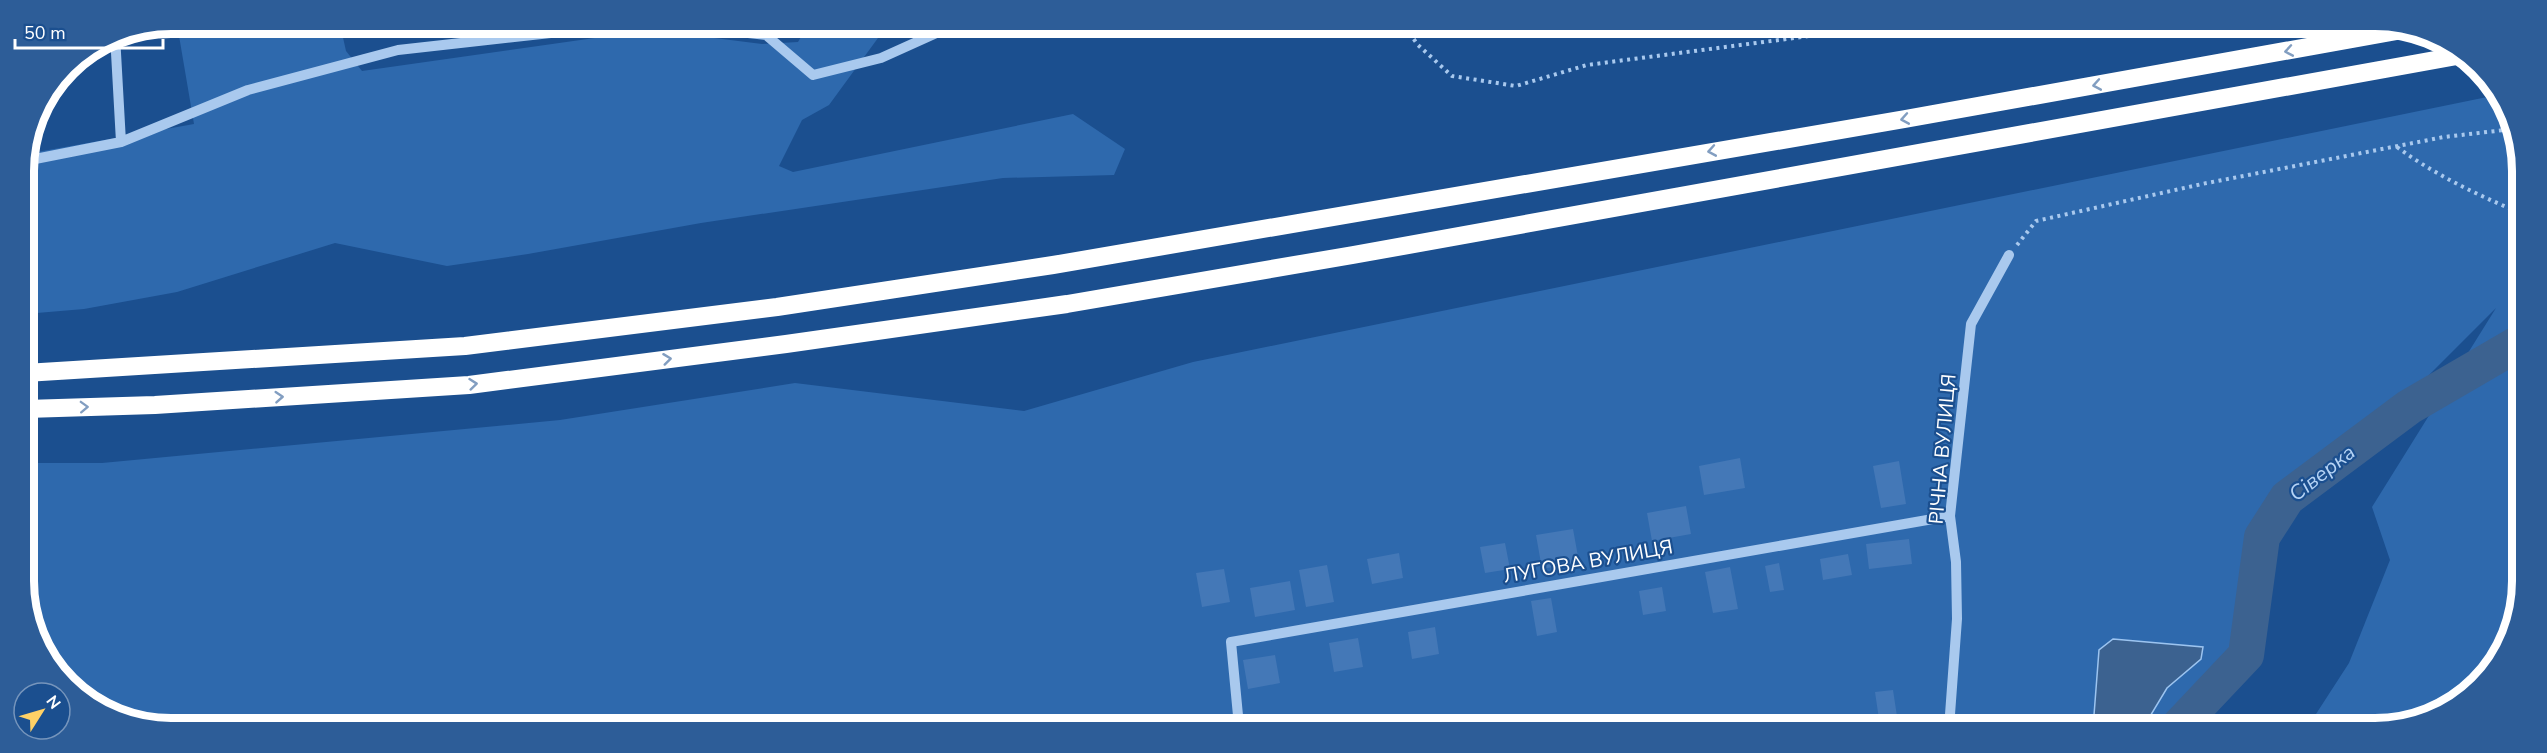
<svg xmlns="http://www.w3.org/2000/svg" width="2547" height="753" font-family="'Nunito Sans',sans-serif">
	<style>
		.green { fill: #2e69ad }
		.water { fill: #3c6290; stroke: #9cc4f0; stroke-width: 1.5 }
		.lines { fill: none; stroke-linecap: round; stroke-linejoin: round }
		.river { stroke: #3c6290; stroke-width: 36 }
		.building { fill: #4478b7 }
		.path { stroke: #a9c9ee; stroke-width: 4; stroke-dasharray: 3 4.5; stroke-linecap: butt }
		.minor { stroke: #a9c9ee; stroke-width: 10 }
		.highway { stroke: #fff; stroke-width: 18 }
		.oneway { stroke: #829ec1 }
		.labels { text-anchor: middle; stroke-width: 4.5; stroke-linejoin: round; paint-order: stroke }
		.street-label { font-size: 20px; fill: #fff; stroke: #1b4f8f }
		.water-label { font-size: 21px; font-style: italic; fill: #b5d3f5; stroke: #1b4f8f }
		.rim { fill: none; stroke: #fff; stroke-width: 8 }
	</style>
	<rect width="100%" height="100%" fill="#1b4f8f"/>
	<path class="green" d="M 177,24 L 340,24 L 346,51 L 362,71 L 651,30 L 762,44 L 798,42 L 808,25 L 915,26 L 878,38 L 829,105 L 802,120 L 779,166 L 793,172 L 1073,114 L 1125,149 L 1114,175 L 1003,178 L 701,223 L 528,254 L 447,266 L 335,243 L 177,292 L 84,309 L 25,314 L 24,162 L 26,154 L 194,124 Z
		M 2497,95 L 2520,143 L 2518,619 L 2473,693 L 2432,718 L 2385,729 L 2318,729 L 2316,714 L 2349,663 L 2390,560 L 2372,507 L 2496,308 L 2426,378 L 2293,478 L 2254,531 L 2233,646 L 2162,728 L 134,724 L 67,686 L 27,610 L 26,463 L 102,463 L 560,420 L 795,383 L 1024,411 L 1193,362 Z"/>
	<path class="water" d="M 2113,639 L 2203,647 L 2201,659 L 2167,688 L 2143,728 L 2093,728 L 2099,650 Z"/>
	<g class="lines">
		<path class="river" d="M 2177,728 L 2246,655 L 2262,537 L 2287,498 L 2409,407 L 2519,343"/>
	</g>
	<path class="building" d="M 353,24 L 381,24 L 382,25 L 355,32 Z
		M 1740,458 L 1745,488 L 1704,495 L 1699,466 Z
		M 1899,461 L 1906,504 L 1881,508 L 1873,466 Z
		M 1686,506 L 1691,534 L 1652,541 L 1647,513 Z
		M 1573,529 L 1579,562 L 1542,569 L 1536,535 Z
		M 1909,539 L 1912,564 L 1869,569 L 1866,544 Z
		M 1505,543 L 1510,569 L 1485,573 L 1480,547 Z
		M 1399,553 L 1403,578 L 1372,584 L 1367,559 Z
		M 1848,554 L 1852,575 L 1823,580 L 1820,559 Z
		M 1779,563 L 1784,590 L 1770,592 L 1765,566 Z
		M 1327,565 L 1334,602 L 1306,607 L 1299,570 Z
		M 1730,567 L 1738,609 L 1713,613 L 1705,572 Z
		M 1224,569 L 1230,602 L 1202,607 L 1196,573 Z
		M 1290,581 L 1295,610 L 1255,617 L 1250,588 Z
		M 1662,587 L 1666,611 L 1643,615 L 1639,591 Z
		M 1551,598 L 1557,632 L 1537,636 L 1531,601 Z
		M 1435,627 L 1439,654 L 1412,659 L 1408,632 Z
		M 1358,638 L 1363,667 L 1334,672 L 1329,643 Z
		M 1275,655 L 1280,683 L 1248,689 L 1243,660 Z
		M 1893,690 L 1898,723 L 1880,726 L 1875,692 Z
		M 1857,715 L 1859,728 L 1838,728 L 1837,718 Z
		M 1277,716 L 1279,726 L 1253,726 L 1252,721 Z"/>
	<g class="lines">
		<path class="path" d="M 1405,27 L 1418,45 L 1452,76 L 1516,86 L 1587,65 L 1871,28
			M 2397,147 C 2435,175 2476,194 2520,213
			M 2520,198 L 2516,166 L 2520,158
			M 2017,245 L 2036,221 L 2202,184 L 2444,137 L 2513,129"/>
		<path class="minor" d="M 674,25 L 766,35 L 813,75 L 881,58 L 952,26
			M 115,35 L 121,142
			M 25,161 L 121,142 L 248,90 L 398,50 L 623,25
			M 1239,726 L 1231,642 L 1950,516
			M 1949,728 L 1957,619 L 1956,562 L 1950,516 L 1971,324 L 2009,255"/>
		<path class="highway" d="M 25,373 L 465,346 L 777,307 L 1053,265 L 1905,119 L 2408,29
			M 26,409 L 155,405 L 469,385 L 786,344 L 1067,304 L 1353,255 L 2457,56"/>
	</g>
	<defs><path id="oneway-chevron" d="M-2-3.5L2.5 0L-2 3.5" fill="none" stroke-width="1.6" stroke-linecap="round" stroke-linejoin="round" transform="scale(1.5)"/></defs>
	<g class="oneway">
		<use href="#oneway-chevron" transform="translate(2289 51) rotate(170)"/>
		<use href="#oneway-chevron" transform="translate(2097 85) rotate(170)"/>
		<use href="#oneway-chevron" transform="translate(1905 119) rotate(170)"/>
		<use href="#oneway-chevron" transform="translate(1712 151) rotate(170)"/>
		<use href="#oneway-chevron" transform="translate(667 359) rotate(-7)"/>
		<use href="#oneway-chevron" transform="translate(473 384) rotate(-6)"/>
		<use href="#oneway-chevron" transform="translate(279 397) rotate(-4)"/>
		<use href="#oneway-chevron" transform="translate(84 407) rotate(-2)"/>
	</g>
	<g class="labels">
		<g class="street-label">
			<text transform="translate(1942 449) rotate(-85)" y="7">РІЧНА ВУЛИЦЯ</text>
			<text transform="translate(1588 561) rotate(-10)" y="7">ЛУГОВА ВУЛИЦЯ</text>
		</g>
		<g class="water-label">
			<text transform="translate(2322 473) rotate(-38)" y="7">Сіверка</text>
		</g>
	</g>
	<path d="M0 0H2547V753H0ZM171 34H2375A137 137 0 0 1 2512 171V581A137 137 0 0 1 2375 718H171A137 137 0 0 1 34 581V171A137 137 0 0 1 171 34Z" fill="#2d5d98" fill-rule="evenodd"/>
	<path class="rim" d="M171 34H2375A137 137 0 0 1 2512 171V581A137 137 0 0 1 2375 718H171A137 137 0 0 1 34 581V171A137 137 0 0 1 171 34Z"/>
	<g transform="translate(42 711) rotate(53)"><circle r="28" fill="#1b4f8f" stroke="#7695bc" stroke-width="1.5"/>
	<path d="M0-4.5L10 22L0 15L-10 22Z" fill="#ffd166"/>
	<text y="-9" font-size="16" font-weight="bold" text-anchor="middle" fill="#ffffff">N</text>
	</g>
	<path d="M15 39v9h148v-9" fill="none" stroke="#ffffff" stroke-width="3"/>
	<text x="24" y="39" font-size="18" fill="#ffffff" stroke="#1b4f8f" stroke-width="4.5" paint-order="stroke">50 m</text>
</svg>
